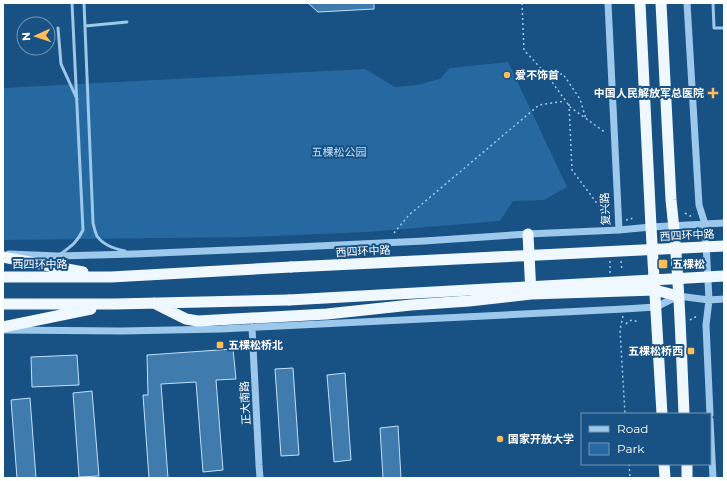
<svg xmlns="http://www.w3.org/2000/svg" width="727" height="481" font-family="Montserrat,'Noto Sans SC',sans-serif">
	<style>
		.green { fill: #2669a1 }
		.building { fill: #407bad; stroke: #c1e0f9 }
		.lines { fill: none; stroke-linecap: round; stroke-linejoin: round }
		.path { stroke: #9cc8ec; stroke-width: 1.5; stroke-dasharray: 2 3; stroke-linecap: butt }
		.service { stroke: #9cc8ec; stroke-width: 3 }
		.tertiary { stroke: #9cc8ec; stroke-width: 7 }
		.trunk { stroke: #f0f8ff; stroke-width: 11 }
		.trunk-bridge { stroke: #f0f8ff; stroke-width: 11 }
		.poi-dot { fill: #ffbe57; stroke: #185183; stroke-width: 1.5 }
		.labels { text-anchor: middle; stroke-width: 4; stroke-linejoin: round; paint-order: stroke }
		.poi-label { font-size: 11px; font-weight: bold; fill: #fff; stroke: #185183; text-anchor: start }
		.park-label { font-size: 11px; fill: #c1e0f9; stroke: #185183 }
		.street-label { font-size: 11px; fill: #fff; stroke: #185183 }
	</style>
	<rect width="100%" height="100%" fill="#185183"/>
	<path class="green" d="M 508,62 L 567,187 L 544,200 L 513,201 L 500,221 L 367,232 L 245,237 L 3,240 L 3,88 L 365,69 L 395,87 L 417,85 L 440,79 L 450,68 Z"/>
	<path class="building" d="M 308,3 L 374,3 L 374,9 L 318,12 Z
		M 233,349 L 236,379 L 216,380 L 223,470 L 203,472 L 196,382 L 161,384 L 168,478 L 149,478 L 143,395 L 148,395 L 147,355 Z
		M 77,355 L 79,385 L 32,387 L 31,357 Z
		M 293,368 L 299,455 L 281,456 L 275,369 Z
		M 345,373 L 351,460 L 334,462 L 327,375 Z
		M 92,391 L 99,476 L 79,477 L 73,393 Z
		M 30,398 L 36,478 L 17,478 L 11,400 Z
		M 398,426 L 401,478 L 383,478 L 380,428 Z"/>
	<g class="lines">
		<path class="path" d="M 522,3 L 524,50 L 547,75 L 570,107 L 606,133
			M 555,74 L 563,74 L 580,99 L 586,119
			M 569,104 L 572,170 L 602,210
			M 685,213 L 690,216 L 694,214
			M 626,220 L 631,219 L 633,217
			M 394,233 L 409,215 L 539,105 L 565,101
			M 610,261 L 610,273
			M 621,261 L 622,271
			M 623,316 L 620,330 L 625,414
			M 690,320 L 695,317 L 699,318
			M 626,324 C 630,319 633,320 638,322
			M 629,464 L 630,478"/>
		<path class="service" d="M 84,3 L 93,223 C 94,227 95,232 97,236 C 103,245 115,249 125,251
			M 713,3 L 714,28 L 724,28
			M 85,26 L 127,22
			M 58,28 L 61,64 L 77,99
			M 59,255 C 70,247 77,243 83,230 L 72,3"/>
		<path class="tertiary" d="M 608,3 L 619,230
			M 687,3 L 699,205 L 705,224 L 709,300 L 706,325 L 710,414
			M 9,254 L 58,256 L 134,254 L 253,249 L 424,241 L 528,234 L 619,230 L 651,227 L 724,223
			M 252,327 L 259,465 L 260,478
			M 5,330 L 122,331 L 221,329 L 624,309 L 656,307 L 678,296 L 709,300 L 724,299
			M 710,420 L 713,478"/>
		<path class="trunk" d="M 640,3 L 651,227 L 662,414
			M 661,3 L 671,200 C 679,271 681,343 684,414
			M 528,234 L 531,294
			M 3,257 L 83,272
			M 3,277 L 111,277 L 291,267
			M 154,303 L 186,319 L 198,321 L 327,314 L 411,305 L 469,301 L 531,294 L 655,290 L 678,296
			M 3,304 L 115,304 L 289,300
			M 3,327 L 91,309
			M 664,464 L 665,478
			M 687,464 L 687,478"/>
		<path class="trunk-bridge" d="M 291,267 L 724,246
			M 289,300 L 724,276"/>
	</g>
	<g class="poi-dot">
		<circle cx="507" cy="75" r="4"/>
		<path d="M711 87h4v4h4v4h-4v4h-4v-4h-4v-4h4z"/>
		<rect x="658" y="259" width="10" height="10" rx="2"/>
		<rect x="216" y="341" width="8" height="8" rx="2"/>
		<rect x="687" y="347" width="8" height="8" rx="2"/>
		<circle cx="500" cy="439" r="4"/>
	</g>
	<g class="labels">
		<g class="poi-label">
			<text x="515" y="79">爱不饰首</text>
			<text x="704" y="97" text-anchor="end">中国人民解放军总医院</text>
			<text x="672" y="268">五棵松</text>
			<text x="228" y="349">五棵松桥北</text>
			<text x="683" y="355" text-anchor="end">五棵松桥西</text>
			<text x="508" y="443">国家开放大学</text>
		</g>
		<g class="park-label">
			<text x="339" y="156">五棵松公园</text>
		</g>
		<g class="street-label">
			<text transform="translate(605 209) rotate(-93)" y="4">复兴路</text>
			<text transform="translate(687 235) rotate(-3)" y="4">西四环中路</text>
			<text transform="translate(363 251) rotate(-3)" y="4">西四环中路</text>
			<text x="40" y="268">西四环中路</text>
			<text transform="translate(245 403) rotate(-93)" y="4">正大南路</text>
		</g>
	</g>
	<rect width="727" height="481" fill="none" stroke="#ffffff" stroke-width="8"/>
	<rect x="581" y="413" width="130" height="52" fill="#185183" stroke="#7497b5"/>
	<rect x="589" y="426" width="20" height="6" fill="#9cc8ec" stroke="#7497b5"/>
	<text x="617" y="433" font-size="12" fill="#ffffff">Road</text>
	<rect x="589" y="443" width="20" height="12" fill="#2669a1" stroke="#7497b5"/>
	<text x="617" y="453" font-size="12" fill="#ffffff">Park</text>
	<g transform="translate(36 36) rotate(267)"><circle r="19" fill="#185183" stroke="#7497b5"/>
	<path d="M0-3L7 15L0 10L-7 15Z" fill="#ffbe57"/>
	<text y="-6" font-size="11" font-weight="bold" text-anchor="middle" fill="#ffffff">N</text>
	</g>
</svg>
